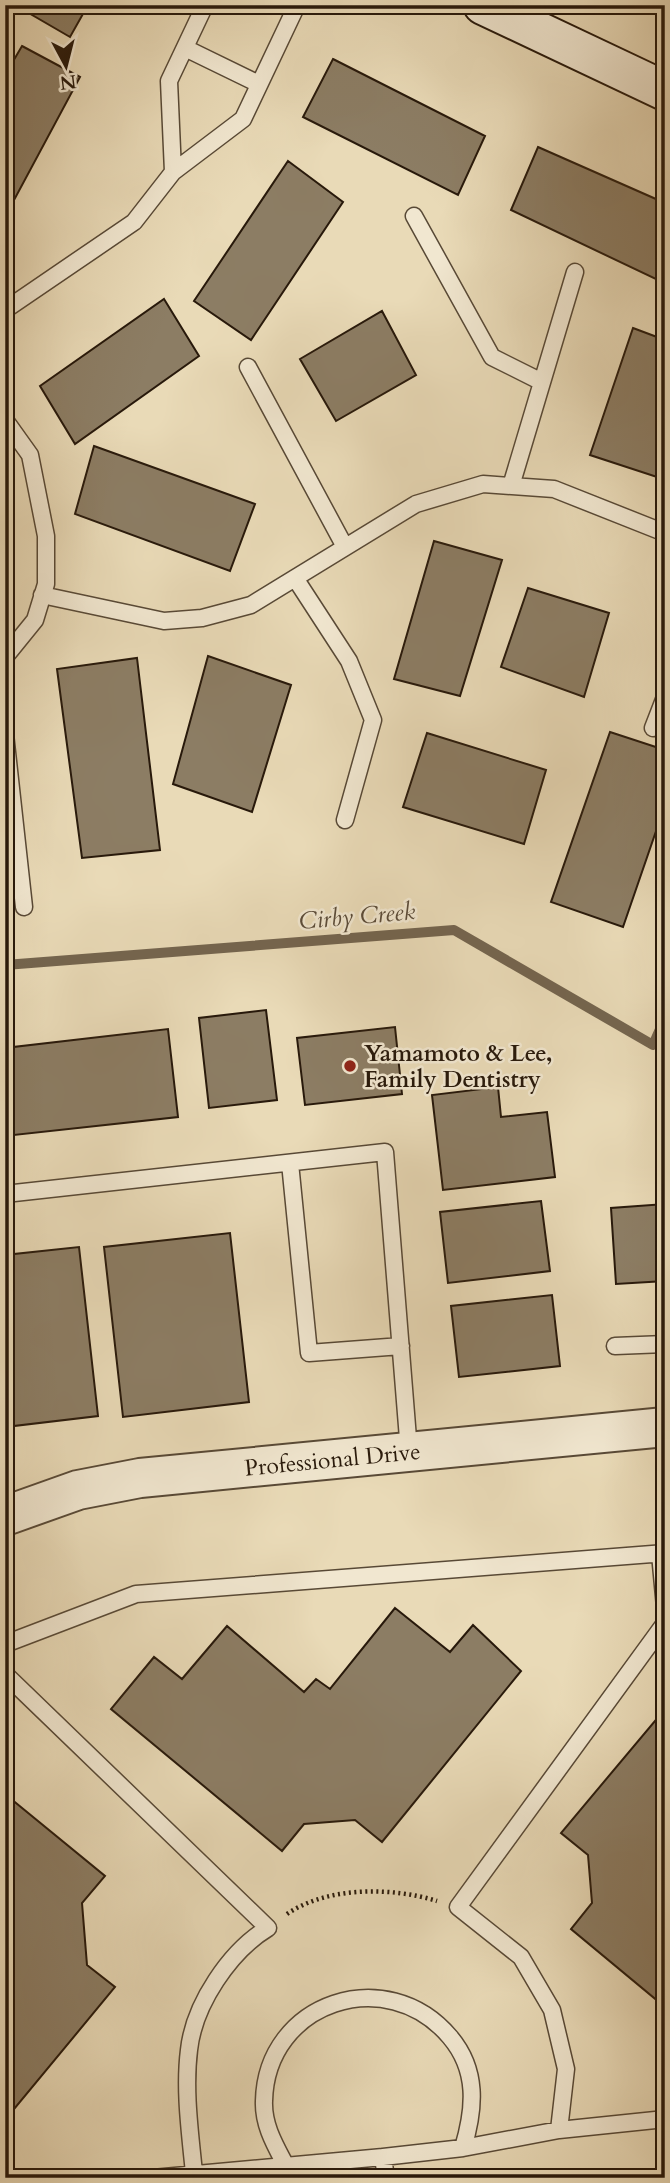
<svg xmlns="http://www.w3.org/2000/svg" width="670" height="2183" font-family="Cardo,serif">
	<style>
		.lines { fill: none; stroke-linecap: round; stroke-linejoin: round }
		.stream { stroke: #74654f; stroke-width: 10 }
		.building { fill: #8c7d64; stroke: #28190b; stroke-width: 2 }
		.service-casing { stroke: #584936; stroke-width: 19 }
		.tertiary-casing { stroke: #584936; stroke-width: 42 }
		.secondary-casing { stroke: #28190b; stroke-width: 42 }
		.path { stroke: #28190b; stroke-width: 4.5; stroke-dasharray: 2 3.5; stroke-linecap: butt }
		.service { stroke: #f1e7d0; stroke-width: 16 }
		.tertiary { stroke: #f1e7d0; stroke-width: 38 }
		.secondary { stroke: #f1e7d0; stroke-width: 38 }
		.poi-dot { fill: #8f2418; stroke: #f1e7d0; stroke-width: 2.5 }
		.labels { text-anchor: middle; stroke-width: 5; stroke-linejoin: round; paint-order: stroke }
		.poi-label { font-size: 23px; font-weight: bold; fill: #28190b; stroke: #f1e7d0; text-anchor: start }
		.street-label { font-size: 23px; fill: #28190b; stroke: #f1e7d0 }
		.water-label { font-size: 24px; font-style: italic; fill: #5b4c39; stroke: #f1e7d0 }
	</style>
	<rect width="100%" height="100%" fill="#e9dab7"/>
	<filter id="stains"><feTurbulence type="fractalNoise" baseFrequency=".00286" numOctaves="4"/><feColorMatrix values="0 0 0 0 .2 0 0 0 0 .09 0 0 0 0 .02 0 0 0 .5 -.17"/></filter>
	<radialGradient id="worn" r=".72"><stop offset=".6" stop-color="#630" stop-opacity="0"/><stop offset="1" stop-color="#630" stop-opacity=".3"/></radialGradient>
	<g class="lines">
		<path class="stream" d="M 5,965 L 454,930 L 653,1045 L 665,1018"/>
	</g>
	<path class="building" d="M 15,5 L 88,5 L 70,37 Z
		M 22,46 L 80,77 L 13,202 L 5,198 L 5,75 Z
		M 333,59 L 485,136 L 458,195 L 303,117 Z
		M 538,147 L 665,203 L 665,271 L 660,281 L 511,210 Z
		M 288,161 L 343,202 L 251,340 L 194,301 Z
		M 164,299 L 199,356 L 75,444 L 40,386 Z
		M 382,311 L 416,375 L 336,421 L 300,359 Z
		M 633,328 L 665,340 L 665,456 L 657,477 L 590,455 Z
		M 94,446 L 255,504 L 230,571 L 75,514 Z
		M 434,541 L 502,560 L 460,696 L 394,679 Z
		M 528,588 L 609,613 L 584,697 L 501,667 Z
		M 208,656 L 291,685 L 252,812 L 173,784 Z
		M 137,658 L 160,850 L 82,858 L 57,669 Z
		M 610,732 L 665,750 L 665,805 L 623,927 L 551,902 Z
		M 427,733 L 546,770 L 524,844 L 403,807 Z
		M 266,1010 L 277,1100 L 209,1108 L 199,1018 Z
		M 395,1027 L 402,1094 L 305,1105 L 297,1038 Z
		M 168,1029 L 178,1117 L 5,1136 L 5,1048 Z
		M 498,1087 L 501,1117 L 547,1112 L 555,1177 L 443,1190 L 432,1095 Z
		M 541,1201 L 550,1271 L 448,1283 L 440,1212 Z
		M 665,1204 L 665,1281 L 616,1284 L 611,1208 Z
		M 230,1233 L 249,1402 L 123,1417 L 104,1247 Z
		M 79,1247 L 98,1416 L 5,1427 L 5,1255 Z
		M 552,1295 L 560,1366 L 459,1377 L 451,1306 Z
		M 395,1608 L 450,1652 L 473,1625 L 521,1671 L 382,1842 L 355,1820 L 304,1824 L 282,1851 L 111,1709 L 154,1657 L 182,1679 L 227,1626 L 304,1692 L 316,1679 L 330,1689 Z
		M 665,1709 L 665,2007 L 571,1929 L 592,1903 L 588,1855 L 561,1833 Z
		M 5,1794 L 105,1876 L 82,1903 L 87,1965 L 115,1987 L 5,2120 Z"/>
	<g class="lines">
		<defs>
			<path id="service" d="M 185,48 L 259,84
				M 173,172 L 169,81 L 205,5
				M 414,216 L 492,357 L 542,382
				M 5,310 L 134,222 L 173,172 L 243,119 L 297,5
				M 248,367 L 345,547
				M 5,420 L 30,455 L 46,536 L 46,584 L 35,620 L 5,657
				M 511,486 L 575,272
				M 295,578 L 349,661 L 373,720 L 345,820
				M 42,595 L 164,621 L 202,618 L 251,605 L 416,504 L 483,484 L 554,489 L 665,533
				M 653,728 L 665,697
				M 5,734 L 24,907
				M 290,1163 L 309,1353 L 401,1346
				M 5,1194 L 385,1152 L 409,1451
				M 615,1346 L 665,1344
				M 660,1554 L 665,1607
				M 5,1644 L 136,1594 L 665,1553
				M 5,1674 L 268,1928 C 230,1951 194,2004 189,2050 C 184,2090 190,2132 194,2173
				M 559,2130 L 566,2069 L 552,2010 L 521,1957 L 458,1907 L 665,1623
				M 383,2157 L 386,2178
				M 286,2166 C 275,2145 263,2125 264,2101 C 266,2002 387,1962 450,2037 C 478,2070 475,2108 463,2148
				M 153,2178 L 383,2157 L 463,2148 L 559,2130 L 665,2119"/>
			<g id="tertiary">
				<path id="s1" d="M 5,1516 L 78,1490 L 140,1478 L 665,1427"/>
			</g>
			<path id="secondary" d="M 483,5 L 665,91"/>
		</defs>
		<use href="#service" class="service-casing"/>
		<use href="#tertiary" class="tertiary-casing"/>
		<use href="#secondary" class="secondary-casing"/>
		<path class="path" d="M 287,1914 C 328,1886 392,1887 437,1901"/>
		<use href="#service" class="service"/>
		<use href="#tertiary" class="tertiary"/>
		<use href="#secondary" class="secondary"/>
	</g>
	<circle class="poi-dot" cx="350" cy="1066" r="7"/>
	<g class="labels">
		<g class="poi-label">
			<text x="364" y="1061">Yamamoto &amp; Lee,<tspan x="364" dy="26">Family Dentistry</tspan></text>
		</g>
		<g class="street-label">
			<text dy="8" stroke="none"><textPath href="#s1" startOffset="334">Professional Drive</textPath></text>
		</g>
		<g class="water-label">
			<text transform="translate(357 916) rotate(-5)" y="8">Cirby Creek</text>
		</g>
	</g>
	<rect width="670" height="2183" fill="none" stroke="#e9dab7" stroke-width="28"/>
	<rect x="7" y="7" width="656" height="2169" fill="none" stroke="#28190b" stroke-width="3.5"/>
	<rect x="14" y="14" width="642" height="2155" fill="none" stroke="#28190b" stroke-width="2"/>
	<g transform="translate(66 66) rotate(173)" stroke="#f1e7d0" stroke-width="5" paint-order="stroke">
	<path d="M0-5L12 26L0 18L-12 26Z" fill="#28190b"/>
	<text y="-10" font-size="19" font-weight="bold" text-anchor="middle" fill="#28190b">N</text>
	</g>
	<rect width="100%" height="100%" filter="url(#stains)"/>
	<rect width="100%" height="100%" fill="url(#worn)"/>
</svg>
